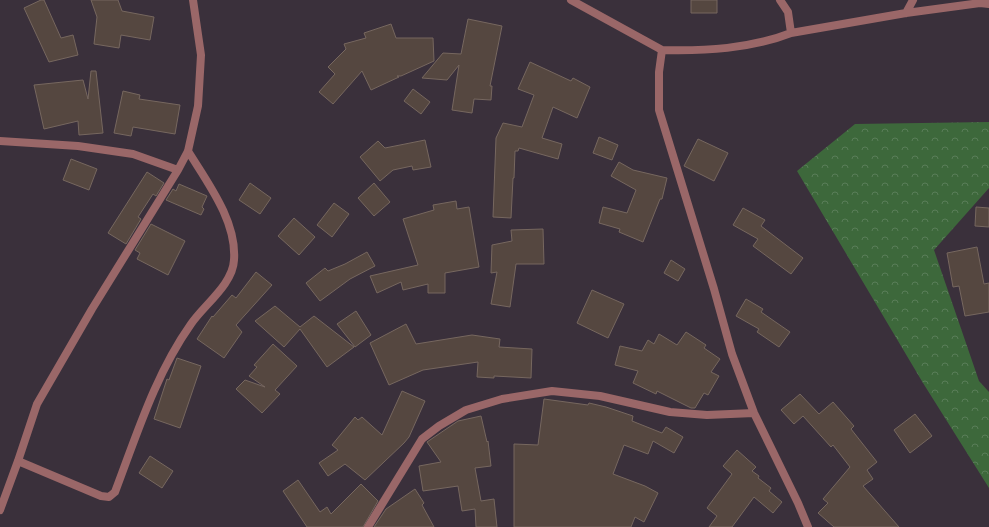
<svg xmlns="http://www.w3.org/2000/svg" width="989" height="527" font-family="Quicksand,sans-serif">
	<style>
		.forest { fill: url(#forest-crowns) }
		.building { fill: #554740; stroke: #76675f }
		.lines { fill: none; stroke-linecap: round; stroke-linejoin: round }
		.minor { stroke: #9a6768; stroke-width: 8 }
	</style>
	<defs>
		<pattern id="forest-crowns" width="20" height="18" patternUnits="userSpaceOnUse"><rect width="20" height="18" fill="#3d683b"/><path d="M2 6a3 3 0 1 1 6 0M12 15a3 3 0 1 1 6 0" fill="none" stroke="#597d58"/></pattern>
	</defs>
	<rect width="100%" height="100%" fill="#3a303b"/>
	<path class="forest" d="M 989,122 L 989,188 L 934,250 L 979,381 L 989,392 L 989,488 L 923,383 L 797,171 L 855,124 Z"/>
	<path class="building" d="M 41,0 L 44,0 L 61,38 L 73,35 L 78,55 L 49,62 L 24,8 Z
		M 91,0 L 118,0 L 122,11 L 154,17 L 150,40 L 121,35 L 119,48 L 94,44 L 97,17 Z
		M 691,0 L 717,0 L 717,13 L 691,13 Z
		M 468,19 L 502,26 L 490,86 L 492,86 L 491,100 L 474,99 L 472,113 L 452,110 L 459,65 L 447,80 L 422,78 L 443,53 L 461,54 Z
		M 391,24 L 396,38 L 433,38 L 434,61 L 401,76 L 397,76 L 399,77 L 371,90 L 362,71 L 333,104 L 319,92 L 335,74 L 328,67 L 346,49 L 344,44 L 366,38 L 364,33 Z
		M 530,62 L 571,81 L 573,78 L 590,87 L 577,118 L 553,107 L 542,138 L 562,144 L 558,159 L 519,148 L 518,151 L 515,151 L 514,178 L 513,178 L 511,218 L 493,217 L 496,138 L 503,123 L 522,127 L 534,95 L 518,89 Z
		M 91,71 L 96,71 L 103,133 L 79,135 L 78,121 L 44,129 L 34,85 L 83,80 L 88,99 Z
		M 413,89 L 430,102 L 421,114 L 404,101 Z
		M 123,91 L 140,95 L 139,99 L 180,105 L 175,134 L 133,127 L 131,136 L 114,133 Z
		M 599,137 L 618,145 L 612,160 L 593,153 Z
		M 698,139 L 728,153 L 714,181 L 684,166 Z
		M 425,140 L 431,167 L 413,170 L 412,166 L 393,170 L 380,181 L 360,157 L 378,141 L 385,148 Z
		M 71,159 L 97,169 L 89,190 L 63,180 Z
		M 619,162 L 633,170 L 667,178 L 662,199 L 660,199 L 643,242 L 619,232 L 620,229 L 599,223 L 603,207 L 627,213 L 636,190 L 611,176 Z
		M 147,172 L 164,183 L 156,196 L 153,194 L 138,217 L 141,219 L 126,244 L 108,233 Z
		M 250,183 L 271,198 L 260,214 L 239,200 Z
		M 374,183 L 390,202 L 374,216 L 358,198 Z
		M 179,184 L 207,196 L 202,207 L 204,209 L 201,215 L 166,200 L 173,189 L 176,191 Z
		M 456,201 L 457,209 L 469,207 L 479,267 L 445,273 L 445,293 L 428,293 L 428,284 L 403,290 L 401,282 L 377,293 L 370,276 L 418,265 L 403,219 L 434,210 L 433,205 Z
		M 334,203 L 349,214 L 332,237 L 317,225 Z
		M 976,207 L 989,208 L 989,227 L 975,226 Z
		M 743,208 L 765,220 L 761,226 L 803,258 L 791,274 L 753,246 L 758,239 L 733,225 Z
		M 294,218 L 315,237 L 299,255 L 278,236 Z
		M 151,224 L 185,241 L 168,275 L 137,259 L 140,253 L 135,250 Z
		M 543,229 L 544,264 L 516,264 L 510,307 L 491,304 L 497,272 L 491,273 L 492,245 L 512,241 L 511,230 Z
		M 977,247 L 984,284 L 989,283 L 989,312 L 965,316 L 959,286 L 953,287 L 947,253 Z
		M 367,252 L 375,266 L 350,279 L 320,301 L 306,283 L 325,268 L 328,271 L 345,264 Z
		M 671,260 L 685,269 L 678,281 L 664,273 Z
		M 256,272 L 272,285 L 236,325 L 242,332 L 224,358 L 197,339 L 212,316 L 213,317 L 232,295 L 236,298 Z
		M 592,290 L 624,304 L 608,338 L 577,323 Z
		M 746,299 L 763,309 L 761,312 L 790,332 L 779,347 L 757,332 L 759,329 L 736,316 Z
		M 275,306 L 300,327 L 314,316 L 354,347 L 327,367 L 300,329 L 284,347 L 255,321 Z
		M 356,311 L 371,335 L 355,347 L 337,324 Z
		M 406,324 L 416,344 L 472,335 L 500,339 L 499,347 L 532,349 L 531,378 L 494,376 L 494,378 L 477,377 L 478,362 L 423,370 L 389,385 L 370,343 Z
		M 686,332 L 706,345 L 704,348 L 720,359 L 711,372 L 719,376 L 708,395 L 704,393 L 695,408 L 691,408 L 657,391 L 656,394 L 633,383 L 638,371 L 615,365 L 620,346 L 642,351 L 648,340 L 654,344 L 659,334 L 677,345 Z
		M 273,344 L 297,366 L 275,390 L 280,394 L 262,413 L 236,389 L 245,380 L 265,387 L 249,376 L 257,367 L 254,365 Z
		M 177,358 L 201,366 L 180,428 L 154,419 L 167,379 L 169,380 Z
		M 402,391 L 425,401 L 409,437 L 404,443 L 365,480 L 345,464 L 328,476 L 319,463 L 338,450 L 332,445 L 355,417 L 358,420 L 362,417 L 382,435 Z
		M 800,394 L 819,414 L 833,402 L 854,426 L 851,429 L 877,462 L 867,470 L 873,479 L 863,486 L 899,527 L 834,527 L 818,513 L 828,503 L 823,499 L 850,467 L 833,445 L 831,447 L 803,416 L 794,424 L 781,410 Z
		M 544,399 L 588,405 L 589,403 L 606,407 L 633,416 L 632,421 L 662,433 L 666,427 L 683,437 L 674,453 L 653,441 L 648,454 L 624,445 L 613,474 L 645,486 L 658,493 L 644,522 L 635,517 L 631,527 L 514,527 L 514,444 L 538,445 Z
		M 915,414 L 932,436 L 910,453 L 894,430 Z
		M 481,416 L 487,442 L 488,441 L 491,466 L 475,468 L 481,501 L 494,499 L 497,527 L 476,527 L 475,509 L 462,511 L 458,486 L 423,491 L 419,466 L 441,462 L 427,442 L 458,421 Z
		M 737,450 L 756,467 L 752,471 L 759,476 L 758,478 L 771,488 L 769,491 L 782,502 L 773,513 L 754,497 L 732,527 L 709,527 L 717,516 L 707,508 L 732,474 L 723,466 Z
		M 150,456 L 173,471 L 162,488 L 139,473 Z
		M 298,480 L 320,512 L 327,507 L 331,514 L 361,484 L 378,501 L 363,527 L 307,527 L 283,491 Z
		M 415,489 L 424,503 L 422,505 L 434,527 L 374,527 L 386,509 Z"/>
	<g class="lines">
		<path class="minor" d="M 571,0 L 662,50
			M 780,0 L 788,12 L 791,33 C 750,49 705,51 662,50 L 659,72 L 659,110 L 714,289 L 732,354 L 754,413 L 798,503 L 808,527
			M 906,13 L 913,0
			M 791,33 L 906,13 L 980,3 L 989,4
			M 0,141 L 78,146 L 133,154 L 178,170
			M 18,461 L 101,496 L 109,497 L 115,492 C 137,434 155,375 191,324 C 204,305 233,284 234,260 C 237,221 207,182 188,151
			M 0,510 L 18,461 L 37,404 L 92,309 L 178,170 L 188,151 L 198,106 L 201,55 L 193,0
			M 368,527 L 422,439 L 439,426 L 466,410 L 502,399 L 552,391 L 600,396 L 670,412 L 707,415 L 754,413"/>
	</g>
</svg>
